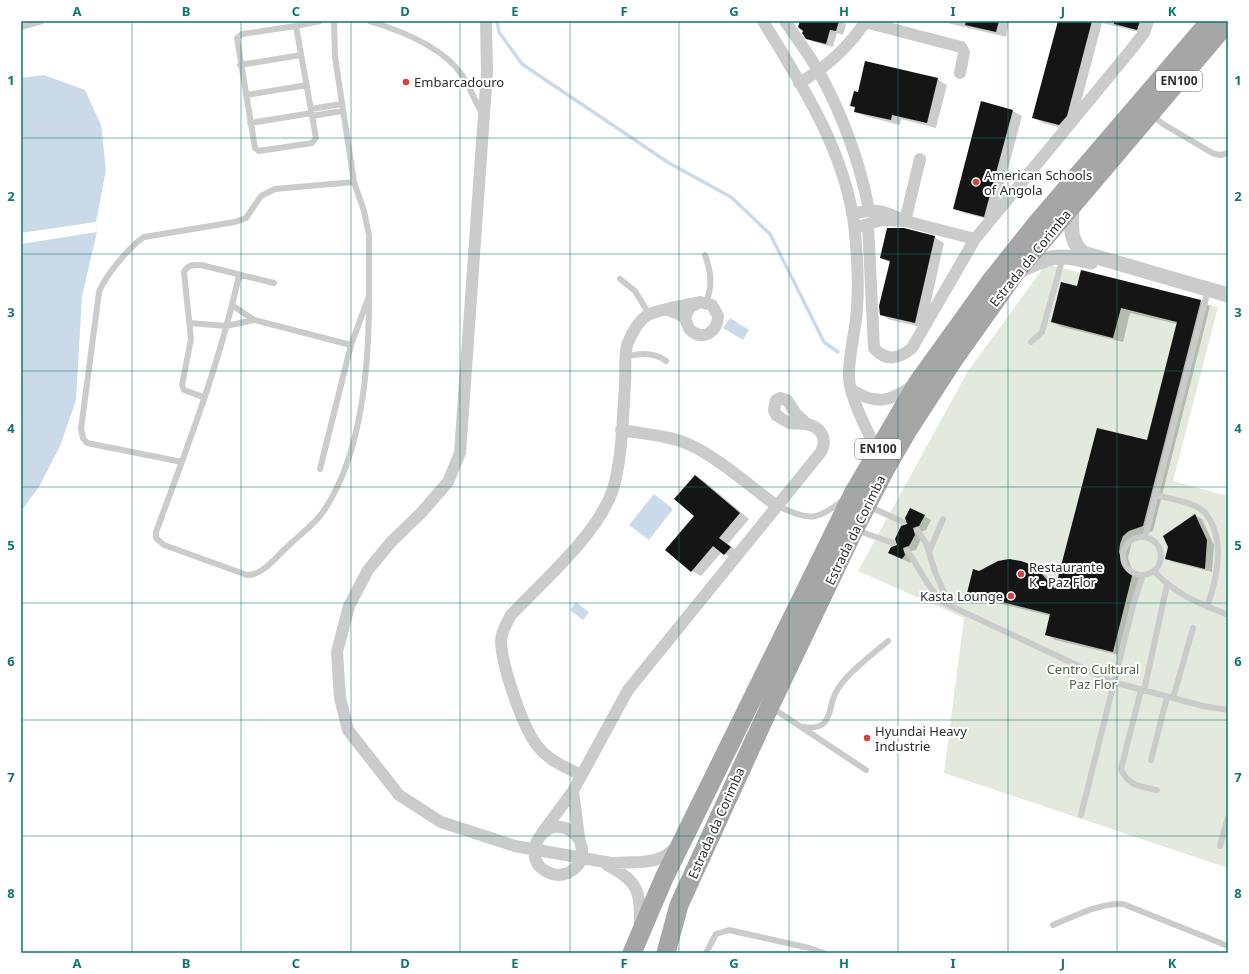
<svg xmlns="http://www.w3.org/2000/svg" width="1249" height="974" font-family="'Noto Sans',sans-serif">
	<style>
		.green { fill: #e3eadd }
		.water { fill: #cbdae8 }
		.pier { fill: #fff }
		.shadow { fill: #0003 }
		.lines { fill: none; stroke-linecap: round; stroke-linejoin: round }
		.stream { stroke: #cbdae8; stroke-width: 3.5 }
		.building { fill: #151515 }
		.service { stroke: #cbcbcb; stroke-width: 6 }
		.minor { stroke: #cbcbcb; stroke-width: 12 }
		.tertiary { stroke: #cbcbcb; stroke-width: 15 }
		.primary { stroke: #a6a6a6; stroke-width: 19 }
		.grid { fill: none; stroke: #0f766e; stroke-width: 1; stroke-opacity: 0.55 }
		.poi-dot { fill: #d54140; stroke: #fff; stroke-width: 1.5 }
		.labels { text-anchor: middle; stroke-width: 4; stroke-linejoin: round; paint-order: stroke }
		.shield { fill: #fff; stroke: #6d6d6d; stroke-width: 1 }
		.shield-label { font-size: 12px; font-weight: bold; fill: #2e2e2e }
		.poi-label { font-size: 13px; fill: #2e2e2e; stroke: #fff; text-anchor: start }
		.street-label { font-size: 13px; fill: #2e2e2e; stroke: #fff }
		.park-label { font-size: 13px; fill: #4e663f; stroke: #fff }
		.neatline { fill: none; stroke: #0f766e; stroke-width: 1.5 }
		.grid-label { font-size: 13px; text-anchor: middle; font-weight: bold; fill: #0f766e }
	</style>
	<rect width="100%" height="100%" fill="#fff"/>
	<path class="green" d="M 1046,264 L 1218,307 L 1173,481 L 1228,496 L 1228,868 L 944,773 L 964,618 L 858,571 L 968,371 Z"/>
	<path class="water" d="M 44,75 L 85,90 L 101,125 L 106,170 L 96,222 L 97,232 L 82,296 L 76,400 L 60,446 L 39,487 L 21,511 L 21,78 Z
		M 730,318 L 749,330 L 743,340 L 723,328 Z
		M 654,494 L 673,509 L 649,540 L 629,525 Z
		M 576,602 L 589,612 L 583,620 L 570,610 Z"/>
	<path class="pier" d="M 96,222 L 97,232 L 21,244 L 21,233 Z"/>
	<path class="shadow" d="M 801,21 L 841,21 L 846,24 L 843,35 L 837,33 L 833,47 L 814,42 L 807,38 Z
		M 939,21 L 1009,21 L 1006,37 Z
		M 1059,21 L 1152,21 L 1147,34 L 1102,23 L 1076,121 L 1069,130 L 1043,123 L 1033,117 Z
		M 937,79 L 947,85 L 936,128 L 901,119 L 900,125 L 865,116 L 855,111 L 856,108 L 851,105 L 858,93 Z
		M 982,103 L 1013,111 L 1022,116 L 994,221 L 964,213 L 954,208 Z
		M 934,237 L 944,243 L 925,328 L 891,320 L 881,315 L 890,263 L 881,258 Z
		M 1078,287 L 1200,301 L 1210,306 L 1153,531 L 1139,536 L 1132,541 L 1130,550 L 1128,558 L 1131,567 L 1136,575 L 1142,579 L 1123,656 L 1055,640 L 1046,634 L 1051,616 L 977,598 L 968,592 L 979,572 L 1031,566 L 1050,578 L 1057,586 L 1148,442 L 1177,324 L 1130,313 L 1123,342 L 1062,327 L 1052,322 Z
		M 695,476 L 704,481 L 749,519 L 728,544 L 740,553 L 734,560 L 722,552 L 701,576 L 692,571 L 695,515 Z
		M 1195,515 L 1202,519 L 1214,545 L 1212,572 L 1173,562 L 1166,558 Z
		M 924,516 L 931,520 L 926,530 L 920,532 L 921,539 L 916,550 L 910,551 L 911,559 L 910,563 L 896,556 L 898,545 L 896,539 Z"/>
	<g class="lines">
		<path class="stream" d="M 497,21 L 499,32 L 522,64 L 669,163 L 731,197 L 770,234 L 824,342 L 838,352"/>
	</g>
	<path class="building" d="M 800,21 L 839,21 L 836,31 L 830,30 L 826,44 L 806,39 L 802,33 L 803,31 L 798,27 Z
		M 966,21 L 999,21 L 996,32 L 965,25 Z
		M 1058,21 L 1092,21 L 1067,116 L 1059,125 L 1032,118 Z
		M 1114,21 L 1140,21 L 1137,30 L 1114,24 Z
		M 865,61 L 938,78 L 927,123 L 892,115 L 891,120 L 854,112 L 855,107 L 850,106 L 854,91 L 858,92 Z
		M 981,101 L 1013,110 L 984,217 L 953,209 Z
		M 887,228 L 904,228 L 935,236 L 915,323 L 880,315 L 879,306 L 890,261 L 880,258 Z
		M 1081,270 L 1201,300 L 1143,526 L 1129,531 L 1123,536 L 1120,544 L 1119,552 L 1122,561 L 1127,568 L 1133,572 L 1113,652 L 1045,635 L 1050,614 L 967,593 L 973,569 L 979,571 L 998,561 L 1009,559 L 1021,561 L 1032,565 L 1040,572 L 1055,589 L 1097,428 L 1147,440 L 1177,322 L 1121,308 L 1113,338 L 1051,322 L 1061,282 L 1077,286 Z
		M 695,475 L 740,513 L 719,538 L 731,547 L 724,555 L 713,546 L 691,572 L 665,550 L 694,516 L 674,499 Z
		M 910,508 L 925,515 L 919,526 L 913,528 L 915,535 L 909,546 L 903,548 L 905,555 L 902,559 L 888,553 L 891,547 L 897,545 L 895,539 L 901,526 L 907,524 L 905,518 Z
		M 1195,514 L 1207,540 L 1205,569 L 1165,559 L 1168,547 L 1163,536 Z"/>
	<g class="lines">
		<path class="service" d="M 334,21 L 335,57 L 354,182
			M 369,21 C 399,30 443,47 462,75 C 469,86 475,101 482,113
			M 296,26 L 316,138 L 312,143 L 259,151 L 255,148 L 237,38 L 242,34 Z
			M 296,26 L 320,21
			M 21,27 L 42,21
			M 240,65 L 301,55
			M 246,95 L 307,85
			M 311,109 L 341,104
			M 1152,115 L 1163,124 L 1214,154 L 1221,155 L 1228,153
			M 312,116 L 342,111
			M 250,123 L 312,113
			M 705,255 C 711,272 713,285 706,302
			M 239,275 C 220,363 187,448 156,532 L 156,538 L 164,545 L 247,575 C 263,575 275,558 286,548 C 298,536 314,525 323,512 C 362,455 369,366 369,300
			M 620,279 L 635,291 L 649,314
			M 232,305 L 254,320 L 351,345
			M 190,323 L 226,326 L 254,320
			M 1031,342 L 1042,332 L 1063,257
			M 625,357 C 639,353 654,352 666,361
			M 203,397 L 184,390 L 182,385 L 191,339 L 184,272 C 188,264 193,265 201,265 L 274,283
			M 182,462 L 87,443 L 83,438 L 81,429 L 99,292 C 105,276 130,246 144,237 L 235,222 L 246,218 L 261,196 L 275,189 L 354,182 L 364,211 L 369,235 L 369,296 L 351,345 L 320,469
			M 1155,495 C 1170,499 1196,502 1206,514 C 1226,540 1217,579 1207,607
			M 777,506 C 809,519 815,523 843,500
			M 868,506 L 903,522
			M 856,530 L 893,543
			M 917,530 L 926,543 L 935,572 L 950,606
			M 1145,537 L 1208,290
			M1123 556a19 19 0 1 1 38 0a19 19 0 1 1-38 0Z
			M 907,550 C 919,567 927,587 942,602 L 1113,682 L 1203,706 L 1228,710
			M 929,552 L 943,519
			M 1154,571 C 1176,595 1199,603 1228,615
			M 1141,690 L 1121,769 C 1129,787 1140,786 1157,790
			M 1144,691 L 1167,585
			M 1173,698 L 1193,628
			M 771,707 L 866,770
			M 803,727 C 810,728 819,728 824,723 C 832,714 830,704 835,694 C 844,675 872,655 888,641
			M 1151,760 L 1167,697
			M 1081,815 L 1134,602 L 1143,575
			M 1220,846 L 1228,817
			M 1053,925 C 1075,916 1099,903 1123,904 L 1228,946
			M 706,953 L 716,934 L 729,930 L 809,948 L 824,953"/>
		<path class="minor" d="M 486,21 L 487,72 L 460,453 L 448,482 L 421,513 L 391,542 L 368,570 L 349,606 L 337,652 L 340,698 L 348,730 L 399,795 L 441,822 L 515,846 L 611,863 L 642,862 L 655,860 L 665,856 L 677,847
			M 763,21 C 801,84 844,149 854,224 C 857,251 859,281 857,308 C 856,331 848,355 849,378 C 850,398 868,432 877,451
			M 785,21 C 796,38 809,54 819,72 C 842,114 860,163 869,210
			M 865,22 L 961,47 L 964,52 L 960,73
			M 799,83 C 827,67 848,48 866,21
			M 852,214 C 874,209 882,209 902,220
			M 905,221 L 920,159
			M 868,224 L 874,348 C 886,362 899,359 912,348 L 975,239 L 1130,51 L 1144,33 L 1148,21
			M 861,226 L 882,220 L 905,221 L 975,239
			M 668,310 C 673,312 682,314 685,319 C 688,324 687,329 693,332 C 706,341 718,329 718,316 L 712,305 L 700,302 L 689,308 L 685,319
			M 852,390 C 876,405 890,402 912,386
			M 621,430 C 643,434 667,435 688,444 C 716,456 751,487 777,506
			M 581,775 C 567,768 550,761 540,749 C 523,731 502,666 501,641 C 501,631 507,623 511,615 C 543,581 596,536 612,492 C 622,464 623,414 625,384 C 626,371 624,358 627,345 C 631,334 640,318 650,314 C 663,309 687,305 700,302
			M 573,791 C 575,806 577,822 579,837 C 580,844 584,850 582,858 C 580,864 574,870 568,873 C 562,875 555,876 550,873 C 513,859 550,802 579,839
			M 542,833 L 573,791 L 628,690 L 821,452 C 828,438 821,427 806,424 C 801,423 795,424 790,423 C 785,421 781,418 776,415 L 774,410 L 776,400 L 780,398 L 787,400 L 796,414 L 807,424
			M 607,865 C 640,882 640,892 640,927"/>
		<path class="tertiary" d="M 1072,206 C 1072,225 1068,239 1083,253 L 1228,295
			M 1019,271 C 1050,256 1058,253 1091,262"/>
		<path class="primary" d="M 632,953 L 664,878 L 854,492 L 918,382 L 990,282 L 1037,223 L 1210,21
			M 666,953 L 679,905 L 770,706 L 854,530 L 886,468 L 908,430 L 954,359 L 1016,272 L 1228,22"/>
	</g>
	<path class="grid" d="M 132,21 L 132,953M 241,21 L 241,953M 351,21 L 351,953M 460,21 L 460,953M 570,21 L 570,953M 679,21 L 679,953M 789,21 L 789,953M 898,21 L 898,953M 1008,21 L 1008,953M 1117,21 L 1117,953M 21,138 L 1228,138M 21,254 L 1228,254M 21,371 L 1228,371M 21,487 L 1228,487M 21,603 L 1228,603M 21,720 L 1228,720M 21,836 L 1228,836"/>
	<g class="poi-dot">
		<circle cx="406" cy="82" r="4"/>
		<circle cx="976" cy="182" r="4"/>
		<circle cx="1021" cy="574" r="4"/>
		<circle cx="1011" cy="596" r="4"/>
		<circle cx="867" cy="738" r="4"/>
	</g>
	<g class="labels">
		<g class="shield">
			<rect x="1156" y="71" width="46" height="20" rx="3"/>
			<rect x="855" y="439" width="46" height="20" rx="3"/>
		</g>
		<g class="shield-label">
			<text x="1179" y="85">EN100</text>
			<text x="878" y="453">EN100</text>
		</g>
		<g class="poi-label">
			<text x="414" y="87">Embarcadouro</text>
			<text x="984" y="180">American Schools<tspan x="984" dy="15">of Angola</tspan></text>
			<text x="1029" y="572">Restaurante<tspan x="1029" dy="15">K - Paz Flor</tspan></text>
			<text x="1003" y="601" text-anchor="end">Kasta Lounge</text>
			<text x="875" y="736">Hyundai Heavy<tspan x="875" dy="15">Industrie</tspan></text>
		</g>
		<g class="street-label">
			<text transform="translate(1030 258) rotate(-51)" y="5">Estrada da Corimba</text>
			<text transform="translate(855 530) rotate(-64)" y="5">Estrada da Corimba</text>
			<text transform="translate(716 823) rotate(-66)" y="5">Estrada da Corimba</text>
		</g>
		<g class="park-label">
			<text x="1093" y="674">Centro Cultural<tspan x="1093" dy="15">Paz Flor</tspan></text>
		</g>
	</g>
	<rect width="1249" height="974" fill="none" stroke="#ffffff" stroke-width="44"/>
	<rect x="22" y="22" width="1205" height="930" class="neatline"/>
	<g class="grid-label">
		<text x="77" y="16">A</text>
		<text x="186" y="16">B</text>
		<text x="296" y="16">C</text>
		<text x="405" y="16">D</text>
		<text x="515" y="16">E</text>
		<text x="624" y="16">F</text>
		<text x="734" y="16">G</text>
		<text x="844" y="16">H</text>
		<text x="953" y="16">I</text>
		<text x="1063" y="16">J</text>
		<text x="1172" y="16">K</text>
		<text x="11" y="85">1</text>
		<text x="1238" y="85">1</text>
		<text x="11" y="201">2</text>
		<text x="1238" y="201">2</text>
		<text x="11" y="317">3</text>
		<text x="1238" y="317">3</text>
		<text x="11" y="433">4</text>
		<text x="1238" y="433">4</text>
		<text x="11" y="550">5</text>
		<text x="1238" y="550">5</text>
		<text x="11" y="666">6</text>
		<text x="1238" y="666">6</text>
		<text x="11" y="782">7</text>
		<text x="1238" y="782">7</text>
		<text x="11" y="898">8</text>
		<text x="1238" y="898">8</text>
		<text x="77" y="968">A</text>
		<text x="186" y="968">B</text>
		<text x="296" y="968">C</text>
		<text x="405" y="968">D</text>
		<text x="515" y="968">E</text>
		<text x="624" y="968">F</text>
		<text x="734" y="968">G</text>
		<text x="844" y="968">H</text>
		<text x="953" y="968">I</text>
		<text x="1063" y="968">J</text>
		<text x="1172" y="968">K</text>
	</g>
</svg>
